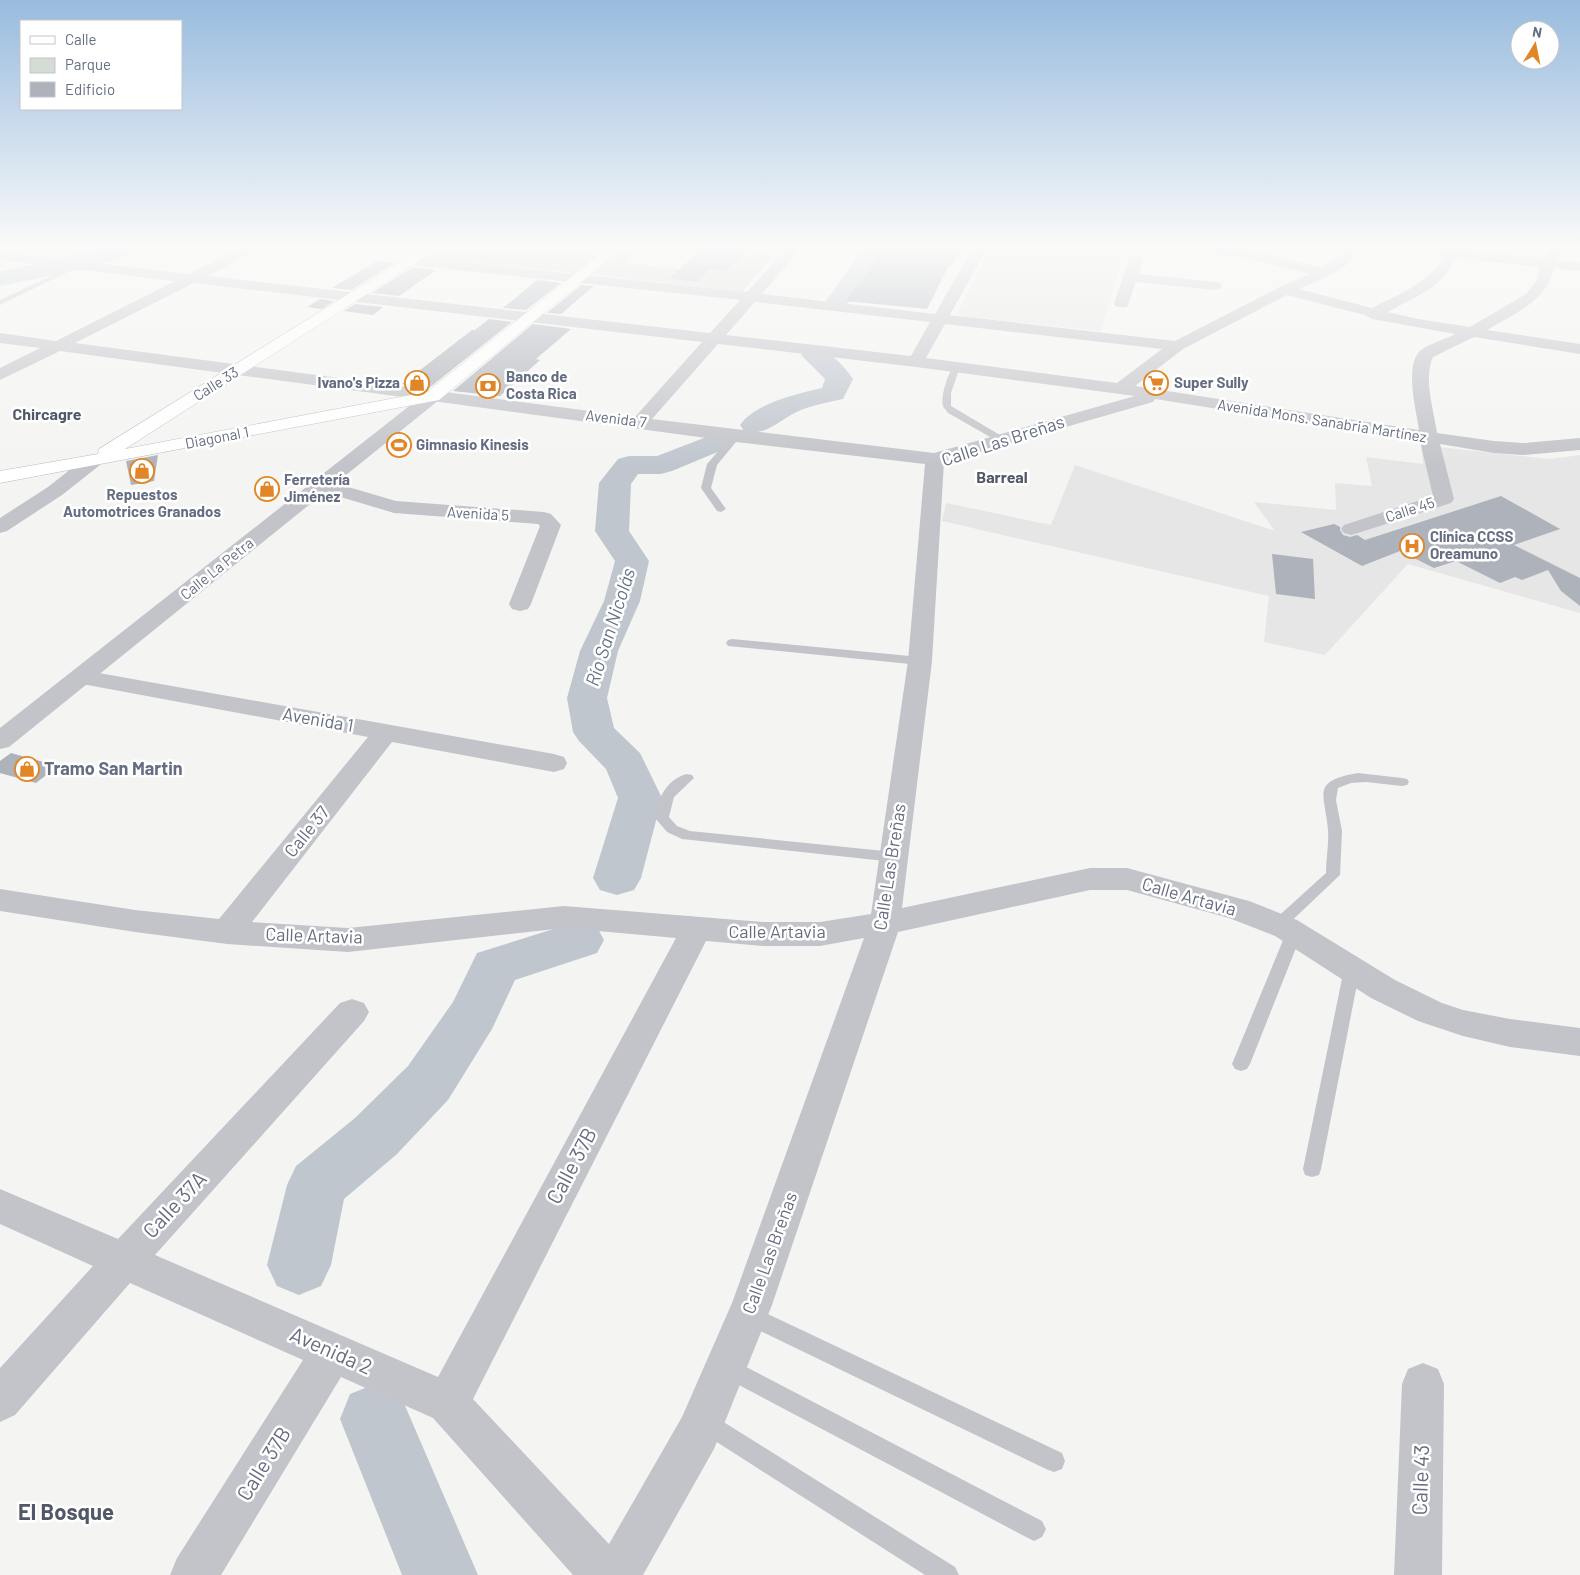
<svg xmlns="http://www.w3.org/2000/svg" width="1580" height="1575" font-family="Barlow,sans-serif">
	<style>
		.built { fill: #e5e6e5 }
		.green { fill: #d4dcd3 }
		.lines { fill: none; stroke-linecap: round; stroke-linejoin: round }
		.river { fill: #c0c6ce; fill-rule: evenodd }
		.building { fill: #aeb2ba }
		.secondary-casing { stroke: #b7b9bf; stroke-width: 1 }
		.service { fill: #c3c4c9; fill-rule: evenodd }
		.minor { fill: #c3c4c9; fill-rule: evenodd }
		.tertiary { fill: #c3c4c9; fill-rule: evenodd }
		.secondary { fill: #fff; fill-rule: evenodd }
		.labels { text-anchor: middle; stroke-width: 5; stroke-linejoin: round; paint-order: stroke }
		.far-poi-label { font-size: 15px; font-weight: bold; fill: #656d82; stroke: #fff; text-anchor: start }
		.far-street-label { font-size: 15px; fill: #656d82; stroke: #fff }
		.far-neighbourhood-label { font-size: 16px; font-weight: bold; fill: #525867; stroke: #fff }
		.street-label { font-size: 18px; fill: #656d82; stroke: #fff }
		.poi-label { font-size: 18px; font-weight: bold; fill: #656d82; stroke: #fff; text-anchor: start }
		.water-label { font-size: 19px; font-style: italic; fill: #657486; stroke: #fff }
		.near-street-label { font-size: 21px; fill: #656d82; stroke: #fff }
		.near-neighbourhood-label { font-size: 22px; font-weight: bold; fill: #525867; stroke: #fff }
	</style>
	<rect width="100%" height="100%" fill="#f4f5f2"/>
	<path class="built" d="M 992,246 L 1126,247 L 1101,331 L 962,316 L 957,313 Z
		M 1421,445 L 1550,459 L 1580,455 L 1580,613 L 1408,564 L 1325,655 L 1264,642 L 1269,596 L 942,521 L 946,503 L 1051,525 L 1075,465 L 1275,531 L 1254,502 L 1336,510 L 1335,483 L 1372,486 L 1366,457 L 1423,464 Z"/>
	<path class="green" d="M 444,246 L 611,246 L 577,273 L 425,258 Z
		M 626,246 L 709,246 L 703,252 L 726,254 L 724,256 L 645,248 L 627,263 L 680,269 L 669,279 L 697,282 L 710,269 L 727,271 L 740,259 L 730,254 L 745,256 L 754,247 L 743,246 L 780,248 L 742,292 L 591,274 Z
		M 884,246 L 969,246 L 961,259 L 879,252 Z"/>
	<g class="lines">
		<path class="river" d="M 114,246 L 147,246 C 137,260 24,281 0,286 L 0,272 Z
			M 861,246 L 886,246 L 879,254 L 874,267 L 845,307 L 837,309 L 829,307 L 825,302 L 853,264 Z
			M 814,347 C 832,352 843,365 853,379 L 843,399 C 829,402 814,405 801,410 C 780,418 768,437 744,431 L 740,425 C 755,403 797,394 822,388 L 825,379 L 801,355 L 805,349 Z
			M 722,431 L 732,434 L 737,440 L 732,446 L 672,471 L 661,474 L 638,474 L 631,484 L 629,531 L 649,561 L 640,601 L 618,651 L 607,698 L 614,728 L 640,753 L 662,798 L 641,878 L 634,890 L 617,895 L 600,890 L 593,878 L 618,798 L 606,769 L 579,741 L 573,732 L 567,698 L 580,651 L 604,601 L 615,561 L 595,531 L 599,483 L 618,459 L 629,456 L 657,456 Z
			M 579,921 L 597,927 L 604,940 L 597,953 L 515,980 L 492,1029 L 448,1100 L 397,1154 L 344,1199 L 331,1265 L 321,1286 L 299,1295 L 277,1286 L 267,1265 L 287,1185 L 296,1166 L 355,1118 L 408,1066 L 453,1002 L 477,953 Z
			M 375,1384 L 400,1394 L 478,1575 L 402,1575 L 340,1419 L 350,1394 Z"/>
	</g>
	<path class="building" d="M 709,246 L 753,246 L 727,271 L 710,269 L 697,282 L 669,279 L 697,253 L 701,254 Z
		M 907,246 L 963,246 L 952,266 L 949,265 L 927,309 L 846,301 L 882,252 L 901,254 Z
		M 377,261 L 395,263 L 351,290 L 332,288 Z
		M 413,267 L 436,270 L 399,296 L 372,293 Z
		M 537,280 L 561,283 L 526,310 L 503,308 Z
		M 581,285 L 594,286 L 561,314 L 547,313 Z
		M 320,299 L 334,301 L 322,309 L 307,307 Z
		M 355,304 L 383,307 L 373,315 L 344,311 Z
		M 489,319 L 512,322 L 429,388 L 402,384 L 472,330 L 475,330 Z
		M 533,324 L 571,329 L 536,359 L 540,360 L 500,396 L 453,391 Z
		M 158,455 L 154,481 L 131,485 L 126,461 Z
		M 1501,496 L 1560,529 L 1514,545 L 1580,578 L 1580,606 L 1561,591 L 1548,570 L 1522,580 L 1515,577 L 1500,583 L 1456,561 L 1434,568 L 1400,551 L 1362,566 L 1301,532 L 1334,524 L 1340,527 L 1340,530 L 1343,535 L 1350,537 L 1357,535 L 1365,540 Z
		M 1272,554 L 1313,559 L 1315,599 L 1276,594 Z
		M 11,753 L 58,766 L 36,783 L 0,773 L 0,761 Z"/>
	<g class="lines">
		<defs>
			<path id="secondary" d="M 426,246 L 442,246 L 125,449 L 427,392 L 610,246 L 625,246 L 439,400 L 0,483 L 0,471 L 98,454 L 99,449 Z"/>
		</defs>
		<use href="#secondary" class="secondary-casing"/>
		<path class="service" d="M 76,264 L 82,265 L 0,305 L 0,300 Z
			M 956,364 L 960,367 L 951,393 L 951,406 L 1005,438 L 1005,442 L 999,442 L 948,413 C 948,412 943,407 943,406 C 940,398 949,368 956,364 Z
			M 736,433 L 741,436 L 717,465 L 711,488 L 726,509 L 721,512 L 717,511 L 701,488 L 707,464 L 733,434 Z
			M 732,639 L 920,657 L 926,661 L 920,665 L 728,646 L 726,643 L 728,640 Z
			M 1358,773 L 1402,778 L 1407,779 L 1409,782 L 1407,785 L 1402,786 L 1366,782 L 1351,783 L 1338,788 L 1336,800 L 1342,831 L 1340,875 L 1283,929 L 1278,931 L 1273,929 L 1270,925 L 1273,921 L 1326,873 C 1326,859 1329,844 1328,830 C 1325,794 1310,781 1358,773 Z
			M 687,774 L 692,775 L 694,778 L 674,797 L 669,817 L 677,826 L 690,831 L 894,852 L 899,853 L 901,857 L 899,861 L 894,862 L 682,839 L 667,832 L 655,818 C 657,799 667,779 687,774 Z
			M 1294,927 L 1300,929 L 1302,933 L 1250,1064 L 1247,1069 L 1241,1071 L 1235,1069 L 1232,1064 L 1286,933 L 1288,929 Z
			M 1352,963 L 1358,965 L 1360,969 L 1321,1169 L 1319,1175 L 1312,1177 L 1305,1175 L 1303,1169 L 1344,969 L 1346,965 Z
			M 749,1305 L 1062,1453 L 1065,1461 L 1062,1469 L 1054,1472 L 1046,1469 L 742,1322 L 739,1315 L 742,1308 Z
			M 727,1357 L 1042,1521 L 1046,1529 L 1042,1537 L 1034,1541 L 1026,1537 L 720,1375 L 716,1368 L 720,1361 Z
			M 706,1411 L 955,1567 L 959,1575 L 925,1575 L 698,1430 L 695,1422 L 698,1414 Z"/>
		<path class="minor" d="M 245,246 L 262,246 L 260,249 L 207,276 L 710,333 L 740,300 L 411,265 L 404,261 L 411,257 L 747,292 L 789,246 L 803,246 L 762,294 L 935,314 L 974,246 L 988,246 L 950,315 L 1175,341 L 1280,287 L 1310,274 L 1243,257 L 1148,250 L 1143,249 L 1141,246 L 1200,246 L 1243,249 L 1322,268 L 1345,252 L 1349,246 L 1363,246 C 1350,269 1322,279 1299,289 L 1372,308 C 1400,293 1428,284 1444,256 L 1390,250 L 1385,249 L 1383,246 L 1424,246 L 1449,248 L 1450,246 L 1464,246 L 1462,250 L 1544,259 L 1550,246 L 1564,246 L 1557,260 L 1580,263 L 1580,271 L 1554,268 C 1547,301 1514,314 1487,330 L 1580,344 L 1580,354 L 1474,337 L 1433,357 C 1423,379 1434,410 1437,433 L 1494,441 L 1523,443 L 1580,438 L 1580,450 L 1523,455 L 1494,453 L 1440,444 L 1454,499 L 1451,503 L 1358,533 L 1351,535 L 1344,533 L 1341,529 L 1344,525 L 1433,496 L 1420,441 L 1155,399 L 1153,402 L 944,462 L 932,661 L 902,908 L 1090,868 L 1127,868 L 1249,901 L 1297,920 L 1395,980 L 1442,1003 L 1463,1010 L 1510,1019 L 1580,1028 L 1580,1056 L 1510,1047 L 1463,1036 L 1418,1021 L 1371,998 L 1275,936 L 1229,918 L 1127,890 L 1090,890 L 898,932 L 772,1305 L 714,1449 L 643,1575 L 573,1575 L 433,1418 L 341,1377 L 221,1575 L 170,1575 L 177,1558 L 303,1360 L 130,1283 L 15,1415 L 0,1422 L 0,1368 L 93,1266 L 0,1224 L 0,1189 L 118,1239 L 340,1003 L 352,999 L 364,1003 L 369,1012 L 364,1021 L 155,1255 L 438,1377 L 676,938 L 564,928 L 348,952 L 227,944 L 135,932 L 0,911 L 0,889 L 135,910 L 219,919 L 368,737 L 82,684 L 73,682 L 70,677 L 73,672 L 82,670 L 554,754 L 564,757 L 567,763 L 564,769 L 554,772 L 392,742 L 252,922 L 348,928 L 564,906 L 763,922 L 820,922 L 871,914 L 908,661 L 925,464 L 736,442 L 60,351 L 0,380 L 0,368 L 40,348 L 0,343 L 0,333 L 56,341 L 175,281 L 0,260 L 0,252 L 189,274 ZM 1457,258 L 1540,267 L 1537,280 L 1526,294 L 1470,327 L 1418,319 L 1388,312 C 1418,295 1440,289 1457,258 ZM 194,283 L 702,342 L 635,417 L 75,343 ZM 1287,295 L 1365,315 L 1372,319 L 1455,334 C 1446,339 1425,345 1419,352 C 1405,368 1416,410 1419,430 L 1135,386 L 1183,349 ZM 755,302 L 930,322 L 911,356 L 726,335 ZM 945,324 L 1162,349 L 1117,383 L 926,358 ZM 718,344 L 916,367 L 1135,396 L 934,453 L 652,419 ZM 864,938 L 732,1303 L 682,1417 L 609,1544 L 473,1399 L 706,941 L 763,946 L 820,946 Z
			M 1136,255 L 1143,259 L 1139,274 L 1215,282 L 1220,283 L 1222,286 L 1220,289 L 1215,290 L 1136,282 L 1127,307 L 1117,307 L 1114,304 L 1129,259 Z
			M 93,455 L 100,457 L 103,461 L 100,465 L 62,495 L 7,531 L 0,533 L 0,518 L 48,487 L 86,457 Z
			M 321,479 L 396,501 L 544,512 L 551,514 L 561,525 L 531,604 L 528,609 L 520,611 L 512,609 L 509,604 L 540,526 L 538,524 L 394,513 L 314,489 L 311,485 L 314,481 Z
			M 1423,1363 L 1438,1369 L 1444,1384 L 1442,1575 L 1394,1575 L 1402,1384 L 1408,1369 Z"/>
		<path class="tertiary" d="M 433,391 L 439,392 L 442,396 L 439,400 L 9,747 L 0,749 L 0,728 L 427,392 Z"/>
		<use href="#secondary" class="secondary"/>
	</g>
	<linearGradient id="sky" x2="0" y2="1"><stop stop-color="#98bbde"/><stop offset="0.53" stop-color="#fafaf9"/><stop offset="1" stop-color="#fafaf9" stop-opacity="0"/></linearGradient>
	<rect width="1580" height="466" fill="url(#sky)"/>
	<defs>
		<symbol id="shop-ring" viewBox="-11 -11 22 22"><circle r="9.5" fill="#fff" stroke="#e08627" stroke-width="1.5"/><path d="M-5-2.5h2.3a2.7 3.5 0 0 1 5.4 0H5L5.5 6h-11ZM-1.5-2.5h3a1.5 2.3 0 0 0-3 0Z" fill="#e08627"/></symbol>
		<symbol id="supermarket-ring" viewBox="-11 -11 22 22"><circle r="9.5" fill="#fff" stroke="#e08627" stroke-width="1.5"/><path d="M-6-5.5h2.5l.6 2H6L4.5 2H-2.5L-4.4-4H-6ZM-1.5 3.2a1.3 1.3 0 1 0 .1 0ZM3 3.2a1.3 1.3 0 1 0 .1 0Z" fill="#e08627"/></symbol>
		<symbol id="bank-ring" viewBox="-11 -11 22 22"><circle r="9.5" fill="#fff" stroke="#e08627" stroke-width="1.5"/><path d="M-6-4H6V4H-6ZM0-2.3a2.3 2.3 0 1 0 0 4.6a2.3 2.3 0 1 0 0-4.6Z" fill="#e08627"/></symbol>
		<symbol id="stadium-ring" viewBox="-11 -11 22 22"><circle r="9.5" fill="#fff" stroke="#e08627" stroke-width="1.5"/><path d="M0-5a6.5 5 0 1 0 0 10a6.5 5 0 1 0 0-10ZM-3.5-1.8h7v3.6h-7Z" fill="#e08627"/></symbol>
		<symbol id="hospital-ring" viewBox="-11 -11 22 22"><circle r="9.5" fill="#fff" stroke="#e08627" stroke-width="1.5"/><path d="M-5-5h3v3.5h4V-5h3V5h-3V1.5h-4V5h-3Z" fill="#e08627"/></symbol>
	</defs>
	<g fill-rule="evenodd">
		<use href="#shop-ring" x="403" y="369" width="28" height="28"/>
		<use href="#supermarket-ring" x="1142" y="369" width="28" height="28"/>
		<use href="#bank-ring" x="474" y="372" width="28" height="28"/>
		<use href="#stadium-ring" x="385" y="431" width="28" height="28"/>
		<use href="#shop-ring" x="128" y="457" width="28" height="28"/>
		<use href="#shop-ring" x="253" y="475" width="28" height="28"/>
		<use href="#hospital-ring" x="1398" y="532" width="28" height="28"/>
		<use href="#shop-ring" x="13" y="755" width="28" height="28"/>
	</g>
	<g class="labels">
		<g class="far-poi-label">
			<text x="506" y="382">Banco de<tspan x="506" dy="17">Costa Rica</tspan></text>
			<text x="400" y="388" text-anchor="end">Ivano's Pizza</text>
			<text x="1174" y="388">Super Sully</text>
			<text x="416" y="450">Gimnasio Kinesis</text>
			<text x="284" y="485">Ferretería<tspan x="284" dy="17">Jiménez</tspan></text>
			<text x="142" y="500" text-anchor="middle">Repuestos<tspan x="142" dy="17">Automotrices Granados</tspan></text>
			<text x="1430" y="542">Clínica CCSS<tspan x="1430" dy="17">Oreamuno</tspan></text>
		</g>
		<g class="far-street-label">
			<text transform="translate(216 384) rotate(-32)" y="5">Calle 33</text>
			<text transform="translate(616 419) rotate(7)" y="5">Avenida 7</text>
			<text transform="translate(1322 421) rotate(9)" y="5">Avenida Mons. Sanabria Martínez</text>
			<text transform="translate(217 438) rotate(-11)" y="5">Diagonal 1</text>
			<text transform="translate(1410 510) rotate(-18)" y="5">Calle 45</text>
			<text transform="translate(478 514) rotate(3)" y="5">Avenida 5</text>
			<text transform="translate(217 569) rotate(-39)" y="5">Calle La Petra</text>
		</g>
		<g class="far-neighbourhood-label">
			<text x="47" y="420">Chircagre</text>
			<text x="1002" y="483">Barreal</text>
		</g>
		<g class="street-label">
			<text transform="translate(1003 441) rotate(-18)" y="6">Calle Las Breñas</text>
			<text transform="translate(318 720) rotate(10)" y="6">Avenida 1</text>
			<text transform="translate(307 832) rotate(-51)" y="6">Calle 37</text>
			<text transform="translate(890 867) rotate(-81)" y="6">Calle Las Breñas</text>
			<text transform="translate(1189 897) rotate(16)" y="6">Calle Artavia</text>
			<text x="777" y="938">Calle Artavia</text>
			<text transform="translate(314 936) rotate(2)" y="6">Calle Artavia</text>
			<text transform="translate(770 1253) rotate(-70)" y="6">Calle Las Breñas</text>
		</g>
		<g class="poi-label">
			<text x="44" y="775">Tramo San Martin</text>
		</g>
		<g class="water-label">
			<text transform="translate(610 627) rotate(-72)" y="7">Río San Nicolás</text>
		</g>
		<g class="near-street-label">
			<text transform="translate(572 1166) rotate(-62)" y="7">Calle 37B</text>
			<text transform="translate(175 1205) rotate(-47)" y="7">Calle 37A</text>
			<text transform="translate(331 1351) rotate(24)" y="7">Avenida 2</text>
			<text transform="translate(264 1464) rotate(-58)" y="7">Calle 37B</text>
			<text transform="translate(1421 1480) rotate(-88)" y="7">Calle 43</text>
		</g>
		<g class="near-neighbourhood-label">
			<text x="66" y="1520">El Bosque</text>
		</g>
	</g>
	<rect x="20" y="20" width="162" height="90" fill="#ffffff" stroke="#c1c5cd"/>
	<rect x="30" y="36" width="25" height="8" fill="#ffffff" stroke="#c1c5cd"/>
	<text x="65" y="45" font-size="15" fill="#656d82">Calle</text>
	<rect x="30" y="58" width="25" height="15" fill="#d4dcd3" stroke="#c1c5cd"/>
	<text x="65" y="70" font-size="15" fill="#656d82">Parque</text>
	<rect x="30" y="82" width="25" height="15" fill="#aeb2ba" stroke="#c1c5cd"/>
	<text x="65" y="95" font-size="15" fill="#656d82">Edificio</text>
	<g transform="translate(1535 45) rotate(10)"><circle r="24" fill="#ffffff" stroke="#c1c5cd"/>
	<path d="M0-4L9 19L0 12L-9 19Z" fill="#e08627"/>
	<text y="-8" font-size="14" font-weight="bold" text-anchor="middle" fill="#656d82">N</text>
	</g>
</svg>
